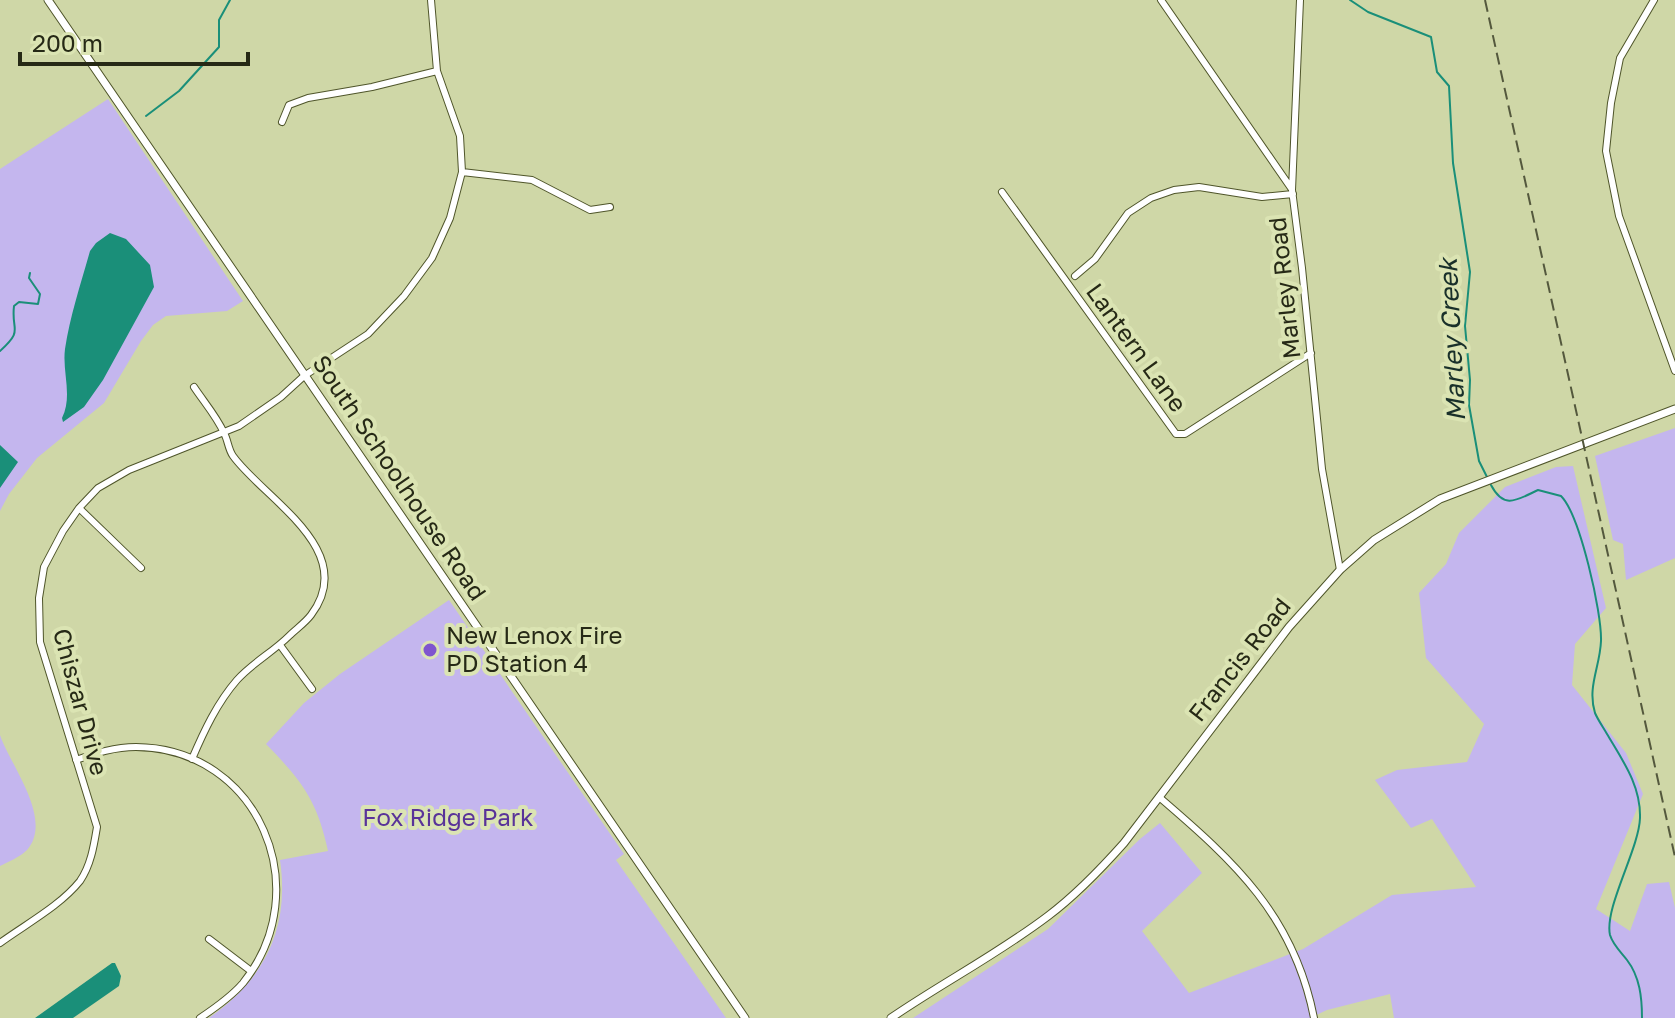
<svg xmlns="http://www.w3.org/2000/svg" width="1675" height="1018" font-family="'Golos Text',sans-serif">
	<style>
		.green { fill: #c4b6ee }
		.water { fill: #1a8f79 }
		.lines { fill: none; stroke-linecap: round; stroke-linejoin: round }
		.stream { stroke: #1a8f79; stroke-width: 2 }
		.minor-casing { stroke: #4f552a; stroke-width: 8 }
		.tertiary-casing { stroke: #4f552a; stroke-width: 9 }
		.minor { stroke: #fff; stroke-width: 6 }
		.tertiary { stroke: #fff; stroke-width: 7 }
		.rail { stroke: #54583d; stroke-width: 2; stroke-dasharray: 12 6; stroke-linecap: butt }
		.poi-dot { fill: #7f55ce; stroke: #dbe4b3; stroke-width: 3 }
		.labels { text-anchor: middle; stroke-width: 8; stroke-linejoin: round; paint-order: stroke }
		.street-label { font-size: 24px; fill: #262916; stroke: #dbe4b3 }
		.poi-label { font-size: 24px; fill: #262916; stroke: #dbe4b3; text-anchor: start }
		.park-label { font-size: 24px; fill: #593399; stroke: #dbe4b3 }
		.water-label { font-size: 26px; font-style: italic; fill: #19302a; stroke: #dbe4b3 }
	</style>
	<rect width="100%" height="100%" fill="#cfd7a7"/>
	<path class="green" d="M 108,99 L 243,301 L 227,311 L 166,316 L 153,325 L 141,341 L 104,403 L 37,458 L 9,494 L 0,511 L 0,169 Z
		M 1675,428 L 1675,558 L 1626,580 L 1623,544 L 1613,540 L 1595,456 Z
		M 1573,466 L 1606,608 L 1575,644 L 1572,685 L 1626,753 L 1643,794 L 1596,909 L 1630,931 L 1647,884 L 1669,882 L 1675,908 L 1675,1018 L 1394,1018 L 1390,994 L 1327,1010 L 1310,1018 L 913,1018 L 1048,929 L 1140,839 L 1160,823 L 1202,873 L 1142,931 L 1189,993 L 1303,949 L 1392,895 L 1476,887 L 1432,819 L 1411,828 L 1375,780 L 1397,770 L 1467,762 L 1484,724 L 1426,658 L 1419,593 L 1446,564 L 1459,533 L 1505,487 L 1556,467 Z
		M 449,600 L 624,854 L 616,860 L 726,1018 L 209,1018 C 265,979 290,928 280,860 L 328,851 C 317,800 302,781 266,744 L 304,703 L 340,674 Z
		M 0,735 C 10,765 54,819 27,850 C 20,857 8,862 0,866 Z"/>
	<path class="water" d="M 110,233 L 126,239 L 150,265 L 154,287 L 103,380 L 84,407 L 63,422 L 62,418 C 73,396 62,372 65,349 C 70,316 81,283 90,251 L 96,243 Z
		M 0,445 L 18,462 L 0,488 Z
		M 112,963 L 115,963 L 121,976 L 119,986 L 73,1018 L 35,1018 Z"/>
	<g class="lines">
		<path class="stream" d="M 1350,0 L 1368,12 L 1431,37 L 1437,72 L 1449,86 L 1453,163 L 1470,272 L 1465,326 L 1470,380 L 1469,405 L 1479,461 L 1488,479
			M 146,116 L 179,91 L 219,47 L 219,20 L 230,0
			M 0,351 C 24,329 11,332 14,306 L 19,302 L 38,304 L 40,294 L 29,278 L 30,273
			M 1491,485 C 1504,510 1517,500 1538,490 L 1561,496 C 1580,515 1602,613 1601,641 C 1600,667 1587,687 1595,713 C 1598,720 1603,727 1607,734 C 1623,761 1641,786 1640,818 C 1639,849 1604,908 1610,935 C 1613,945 1621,952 1627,960 C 1640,977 1642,998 1642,1018"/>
		<defs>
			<path id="minor" d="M 1161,0 L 1291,188
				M 1300,0 L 1292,190 L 1302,268 L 1322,469 L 1340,570
				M 1654,0 L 1620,58 L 1611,103 L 1606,151 L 1619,216 L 1675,371
				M 282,122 L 289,105 L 308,98 L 372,87 L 437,71
				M 462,172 L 532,180 L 590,210 L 610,207
				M 1002,192 L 1176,434 L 1185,434 L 1311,353
				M 1075,276 L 1095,259 L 1128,213 L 1151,198 L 1174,190 L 1199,187 L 1262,197 L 1293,194
				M 79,508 L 141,568
				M 280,645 L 312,689
				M 192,759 C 204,731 217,703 237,680 C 252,663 273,652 289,636 C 296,629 305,623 311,615 C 360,550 264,499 233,456 C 228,449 228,440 224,433 C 217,417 204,402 194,387
				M 76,760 C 96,753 115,747 136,747 C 259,748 318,890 243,983 C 231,997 215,1008 200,1018
				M 1159,797 C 1235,862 1294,916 1314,1018
				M 209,939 L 251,971
				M 0,943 C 26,924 60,906 80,881 C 91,865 94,845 97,827 L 40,642 L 39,598 L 44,567 L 63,531 L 79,508 L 98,488 L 129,470 L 239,426 L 281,397 L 304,376 L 368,334 L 404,296 L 432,258 L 450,218 L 462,172 L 460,136 L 437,71 L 431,0"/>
			<path id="tertiary" d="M 48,0 L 745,1018
				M 891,1018 C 942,983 998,954 1048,916 C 1076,895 1100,870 1124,843 L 1289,627 L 1340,570 L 1374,540 L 1440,499 L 1675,409"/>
		</defs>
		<use href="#minor" class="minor-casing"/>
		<use href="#tertiary" class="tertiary-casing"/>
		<use href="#minor" class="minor"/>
		<use href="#tertiary" class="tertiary"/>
		<path class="rail" d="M 1485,0 L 1675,857"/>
	</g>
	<circle class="poi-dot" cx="430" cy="650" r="8"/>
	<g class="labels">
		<g class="street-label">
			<text transform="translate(1285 288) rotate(-96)" y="8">Marley Road</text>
			<text transform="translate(1136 348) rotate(54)" y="8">Lantern Lane</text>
			<text transform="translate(399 478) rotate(56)" y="8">South Schoolhouse Road</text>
			<text transform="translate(1240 660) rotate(-52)" y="8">Francis Road</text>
			<text transform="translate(80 702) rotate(75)" y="8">Chiszar Drive</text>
		</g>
		<g class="poi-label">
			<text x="446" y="644">New Lenox Fire<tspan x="446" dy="28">PD Station 4</tspan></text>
		</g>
		<g class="park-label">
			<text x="448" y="826">Fox Ridge Park</text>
		</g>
		<g class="water-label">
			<text transform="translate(1452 340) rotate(-93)" y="9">Marley Creek</text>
		</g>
	</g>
	<path d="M20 52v12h228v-12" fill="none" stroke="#262916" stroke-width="4"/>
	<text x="32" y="52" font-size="24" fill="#262916" stroke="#dbe4b3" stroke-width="6" paint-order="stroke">200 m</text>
</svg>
